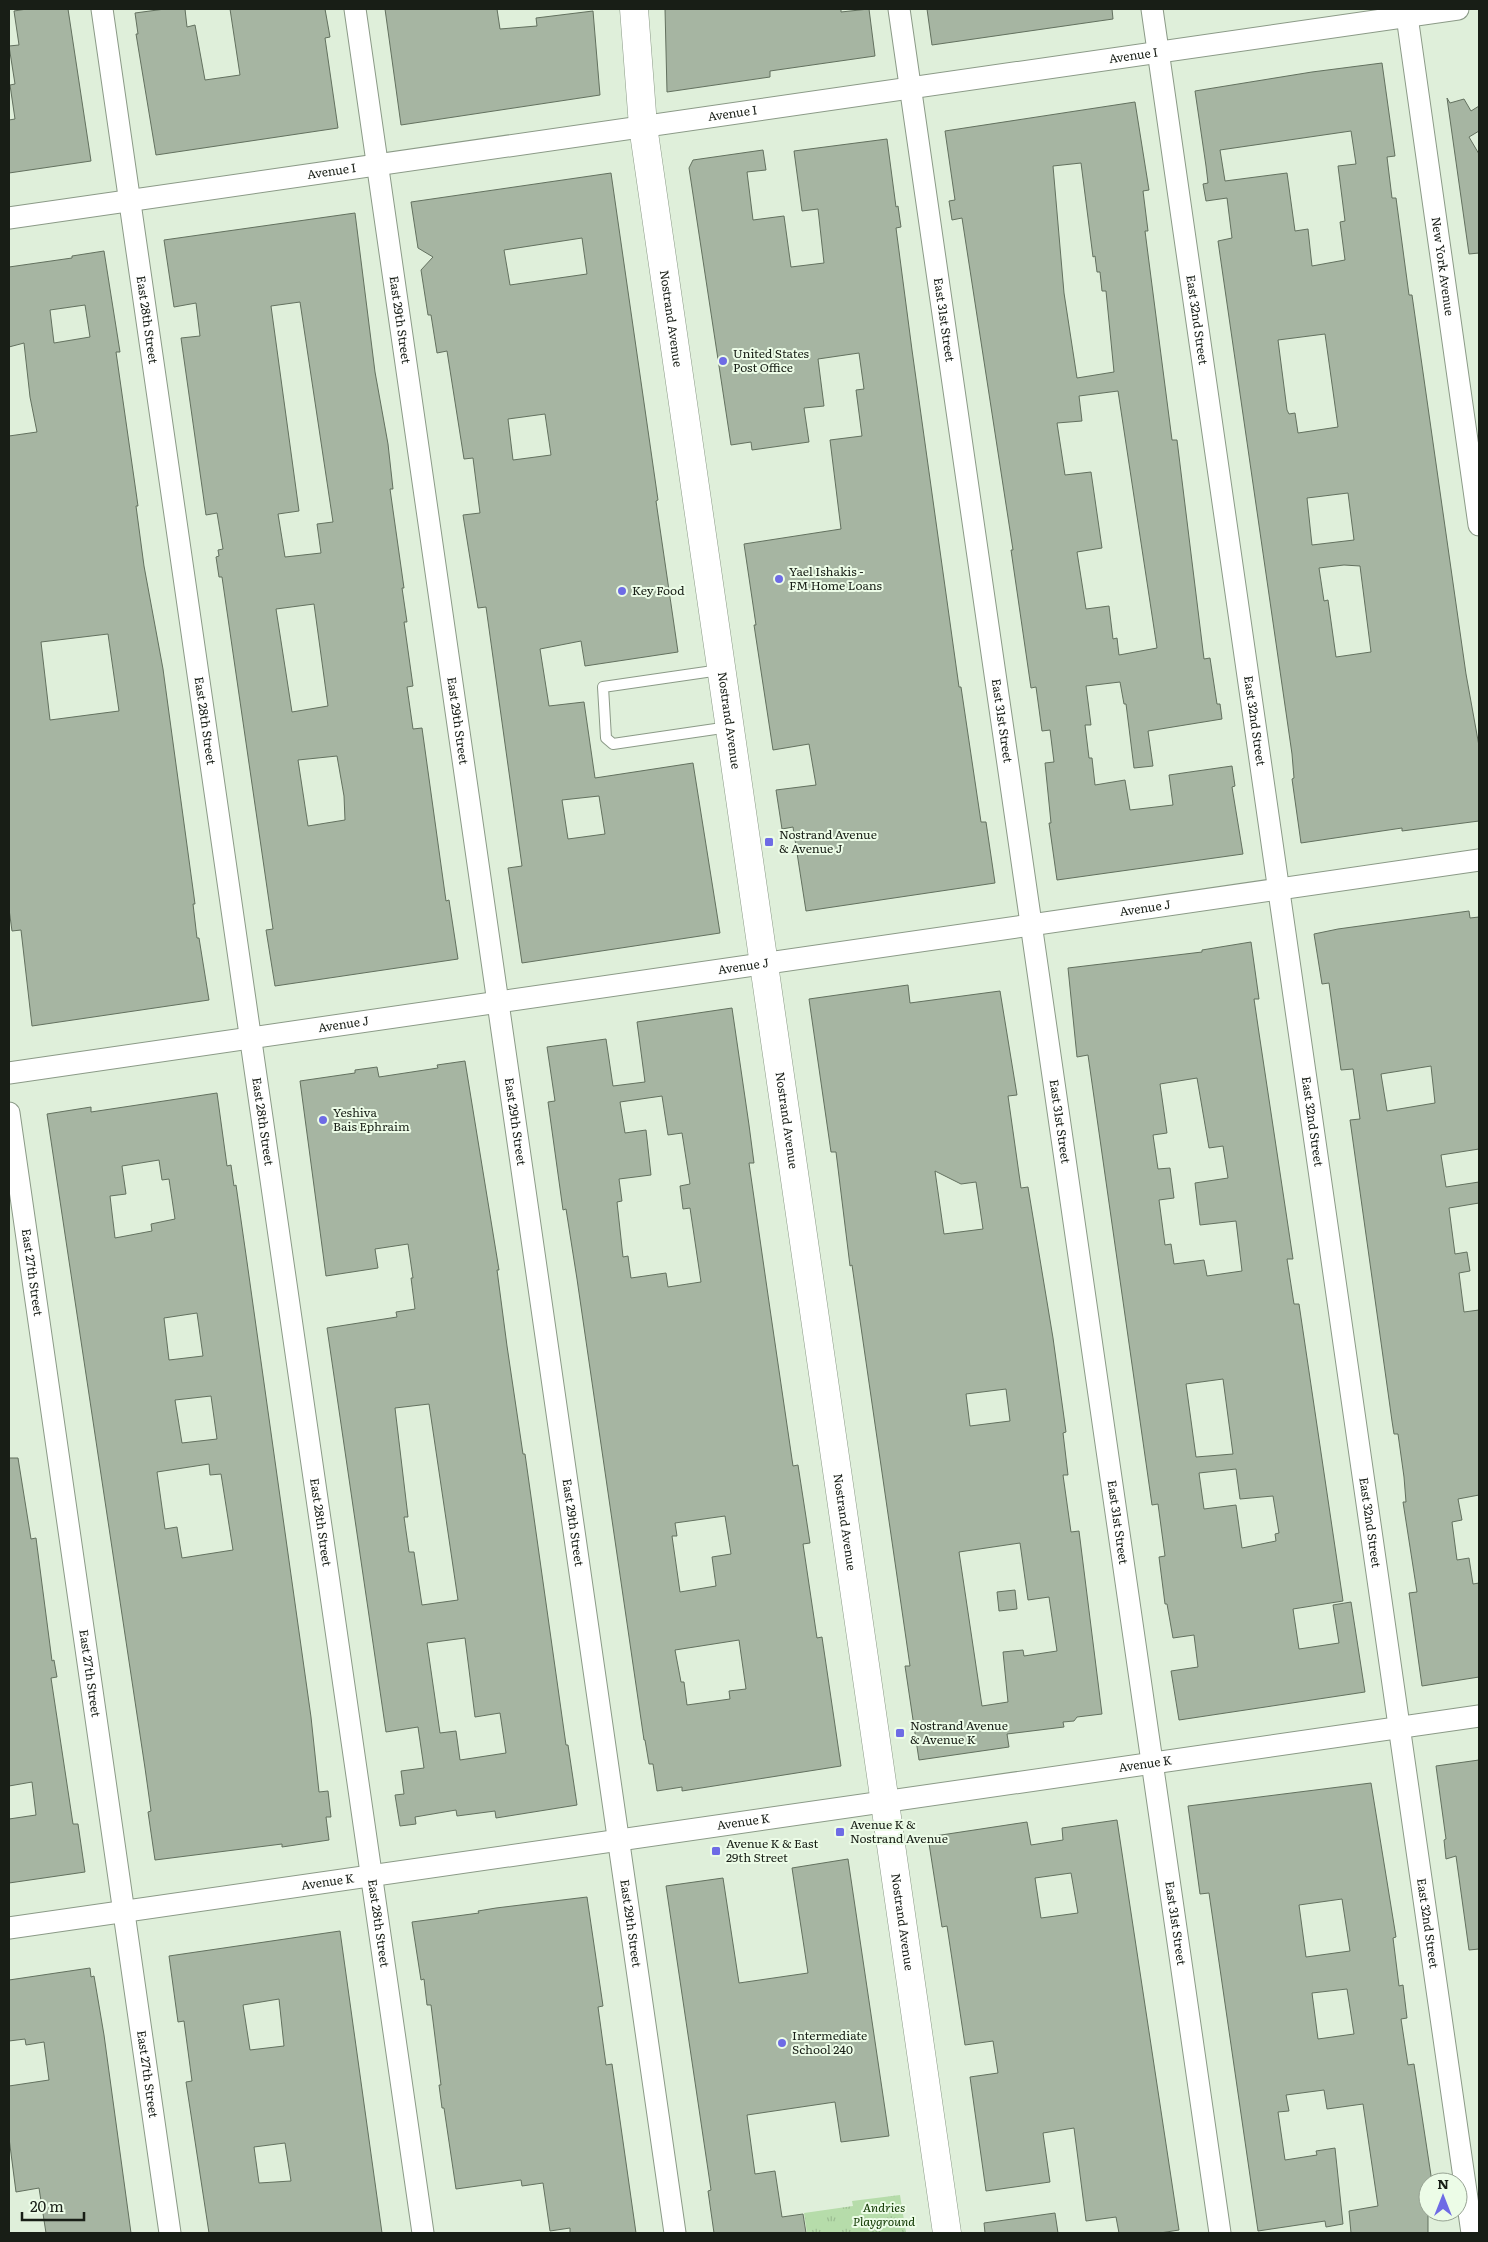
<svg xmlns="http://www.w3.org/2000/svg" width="1488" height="2242" font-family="Literata,serif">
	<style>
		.park { fill: url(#park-tufts) }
		.building { fill: #a6b5a2; stroke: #63715f; fill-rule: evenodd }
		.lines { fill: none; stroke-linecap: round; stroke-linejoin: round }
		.lane-casing { stroke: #8b9a87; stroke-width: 12 }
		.street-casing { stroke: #8b9a87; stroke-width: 23 }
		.secondary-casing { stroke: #8b9a87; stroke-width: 29 }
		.lane { stroke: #fff; stroke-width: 10 }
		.street { stroke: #fff; stroke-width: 21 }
		.secondary { stroke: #fff; stroke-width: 28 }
		.poi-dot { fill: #6e6be5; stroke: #ecfce7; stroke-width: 2 }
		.labels { text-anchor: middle; stroke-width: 4; stroke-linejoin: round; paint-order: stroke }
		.street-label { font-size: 12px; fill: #181e16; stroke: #ecfce7 }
		.poi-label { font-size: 12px; fill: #181e16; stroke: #ecfce7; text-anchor: start }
		.park-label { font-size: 12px; font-style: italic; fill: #103700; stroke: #ecfce7 }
	</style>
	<defs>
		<pattern id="park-tufts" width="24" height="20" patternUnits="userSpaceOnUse" patternTransform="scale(1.25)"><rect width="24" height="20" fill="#b6dcaa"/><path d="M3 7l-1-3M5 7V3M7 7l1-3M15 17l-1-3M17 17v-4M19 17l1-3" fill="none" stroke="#9cbc92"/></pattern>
	</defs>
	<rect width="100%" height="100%" fill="#dfefda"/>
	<path class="park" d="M 900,2195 L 906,2233 L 807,2233 L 804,2213 L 853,2206 L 852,2201 Z"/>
	<path class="building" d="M 27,9 L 68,9 L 91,161 L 9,173 L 9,120 L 15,119 L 10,85 L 15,84 L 9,46 L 19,45 L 14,11 Z
		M 165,9 L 185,9 L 187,27 L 195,25 L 205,80 L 240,75 L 230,9 L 325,9 L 330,37 L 325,38 L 338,128 L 156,155 L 136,34 L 138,34 L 135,13 Z
		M 385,9 L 497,9 L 500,29 L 537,26 L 536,18 L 593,11 L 600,95 L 401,125 Z
		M 665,9 L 841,9 L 841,12 L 869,9 L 875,56 L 770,71 L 770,77 L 667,92 Z
		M 927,9 L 1112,9 L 1113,19 L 932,45 Z
		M 1382,63 L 1395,156 L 1387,157 L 1392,198 L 1396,198 L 1409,295 L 1412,295 L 1466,674 L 1479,746 L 1479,821 L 1402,831 L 1402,828 L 1301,843 L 1292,779 L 1294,778 L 1292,754 L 1218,241 L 1232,238 L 1227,198 L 1206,201 L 1203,184 L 1208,183 L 1206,166 L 1195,91 L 1312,72 ZM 1351,131 L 1356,164 L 1338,166 L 1345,221 L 1340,222 L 1345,260 L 1312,266 L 1308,229 L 1295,231 L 1287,173 L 1225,181 L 1220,150 ZM 1325,334 L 1338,427 L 1298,433 L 1295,413 L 1289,414 L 1287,410 L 1278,340 ZM 1348,493 L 1354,540 L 1312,545 L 1307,498 ZM 1344,565 L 1360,566 L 1371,652 L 1336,657 L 1328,600 L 1324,601 L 1319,568 Z
		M 1447,98 L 1450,103 L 1464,99 L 1471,111 L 1479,106 L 1479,131 L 1469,137 L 1479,154 L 1479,253 L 1469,254 Z
		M 1135,102 L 1149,190 L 1143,191 L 1148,231 L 1145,231 L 1172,440 L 1177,440 L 1204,659 L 1210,658 L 1217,704 L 1220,704 L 1222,719 L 1148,731 L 1153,766 L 1134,768 L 1126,704 L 1124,704 L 1120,682 L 1086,686 L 1091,725 L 1085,725 L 1089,758 L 1092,758 L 1095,785 L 1125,780 L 1130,810 L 1173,805 L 1169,775 L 1232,766 L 1235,786 L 1232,787 L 1243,854 L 1057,880 L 1049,823 L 1051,823 L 1045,763 L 1054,762 L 1050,730 L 1042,731 L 1036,687 L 1031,688 L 1011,550 L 1013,550 L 962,218 L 952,220 L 949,201 L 955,200 L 945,131 ZM 1081,163 L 1093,257 L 1095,256 L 1097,272 L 1100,272 L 1102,291 L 1106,291 L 1114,372 L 1077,378 L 1064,293 L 1053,166 ZM 1118,391 L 1157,648 L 1119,655 L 1117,638 L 1113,639 L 1109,606 L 1086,609 L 1077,552 L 1102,548 L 1091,472 L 1065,475 L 1057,423 L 1082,421 L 1079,396 Z
		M 887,139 L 896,207 L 898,206 L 901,227 L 896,228 L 912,350 L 959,687 L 961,687 L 981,822 L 986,822 L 995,883 L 806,911 L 793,827 L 782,829 L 776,790 L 816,785 L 809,744 L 773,750 L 754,625 L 756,625 L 744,544 L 841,529 L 830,440 L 862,436 L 856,390 L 864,389 L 859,353 L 818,359 L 824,406 L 804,408 L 809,442 L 752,450 L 751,442 L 731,445 L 689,168 L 693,160 L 763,150 L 766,170 L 747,172 L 753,220 L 784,216 L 791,267 L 824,263 L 818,209 L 802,211 L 794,151 Z
		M 611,173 L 658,500 L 656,501 L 678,652 L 585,666 L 581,641 L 540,649 L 549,706 L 584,702 L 595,778 L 693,763 L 720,933 L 522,963 L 508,868 L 522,866 L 486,607 L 478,608 L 463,515 L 480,513 L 473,458 L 464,459 L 447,351 L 437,353 L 431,315 L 428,315 L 421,270 L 433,257 L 418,248 L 411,202 ZM 582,238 L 587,274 L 510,285 L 504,250 ZM 545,414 L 551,455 L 513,460 L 508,419 ZM 599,796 L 605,834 L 568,839 L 562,800 Z
		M 355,213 L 375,372 L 388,444 L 393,489 L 390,489 L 404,588 L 402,588 L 407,622 L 404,622 L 413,686 L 407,687 L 413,729 L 422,728 L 446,901 L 449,900 L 458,959 L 275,986 L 266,930 L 273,929 L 222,577 L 219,577 L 216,557 L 219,556 L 218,550 L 223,549 L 217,513 L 206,515 L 181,338 L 200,336 L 196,303 L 174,307 L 164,240 ZM 300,302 L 333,522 L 317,524 L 321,553 L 285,557 L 278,514 L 299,511 L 271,306 ZM 314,604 L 328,706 L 292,712 L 276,609 ZM 337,756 L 344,796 L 345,820 L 308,826 L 298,760 Z
		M 104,251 L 120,352 L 116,352 L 138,506 L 136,506 L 144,566 L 163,669 L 195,904 L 193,904 L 197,938 L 199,938 L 209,1000 L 32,1026 L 21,930 L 12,931 L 9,909 L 9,436 L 37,432 L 30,397 L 24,343 L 9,347 L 9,267 L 72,258 L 72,256 ZM 85,305 L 90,337 L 54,343 L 50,310 ZM 108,634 L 119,711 L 50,720 L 41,642 Z
		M 1469,911 L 1470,918 L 1479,917 L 1479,1149 L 1441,1155 L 1446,1187 L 1479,1182 L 1479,1203 L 1449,1208 L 1455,1254 L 1467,1252 L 1470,1271 L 1459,1273 L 1464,1312 L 1479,1310 L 1479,1495 L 1458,1499 L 1462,1520 L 1452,1522 L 1457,1560 L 1469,1558 L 1473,1584 L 1479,1583 L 1479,1677 L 1422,1686 L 1409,1593 L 1417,1592 L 1403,1502 L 1406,1502 L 1404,1477 L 1398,1434 L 1394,1434 L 1392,1421 L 1350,1120 L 1360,1119 L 1353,1069 L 1341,1070 L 1329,983 L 1322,984 L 1314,934 L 1338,929 ZM 1431,1066 L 1435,1103 L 1387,1111 L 1381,1074 Z
		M 1251,942 L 1259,999 L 1254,999 L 1259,1033 L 1293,1259 L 1287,1259 L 1294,1304 L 1299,1304 L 1343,1601 L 1293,1609 L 1299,1649 L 1339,1643 L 1333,1605 L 1351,1602 L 1365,1692 L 1179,1720 L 1171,1671 L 1198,1667 L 1194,1635 L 1173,1638 L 1167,1604 L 1165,1604 L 1159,1557 L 1165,1556 L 1158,1504 L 1152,1505 L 1088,1055 L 1077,1057 L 1068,968 L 1202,952 L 1202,950 ZM 1197,1078 L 1209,1148 L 1223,1146 L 1228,1178 L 1195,1183 L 1200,1225 L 1236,1221 L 1242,1271 L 1207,1276 L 1204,1260 L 1174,1264 L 1171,1244 L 1165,1245 L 1159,1200 L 1174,1198 L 1170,1168 L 1158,1169 L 1153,1135 L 1167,1133 L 1160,1084 ZM 1223,1379 L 1233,1454 L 1196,1457 L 1186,1384 ZM 1236,1469 L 1240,1499 L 1273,1496 L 1279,1533 L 1275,1534 L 1276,1541 L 1242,1548 L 1236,1505 L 1204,1509 L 1199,1473 Z
		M 908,985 L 910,1003 L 1000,991 L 1017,1095 L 1008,1096 L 1021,1188 L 1028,1187 L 1053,1338 L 1066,1432 L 1063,1433 L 1068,1475 L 1063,1475 L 1071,1532 L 1079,1531 L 1102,1714 L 1077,1717 L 1074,1721 L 1063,1722 L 1064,1727 L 1007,1734 L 1009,1747 L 919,1760 L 905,1666 L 910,1666 L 852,1265 L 850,1266 L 836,1152 L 831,1152 L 809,999 ZM 935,1171 L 961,1184 L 976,1182 L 983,1229 L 944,1234 ZM 1006,1389 L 1010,1421 L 970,1426 L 966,1394 ZM 1020,1543 L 1028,1600 L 1049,1597 L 1057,1651 L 1024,1656 L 1023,1650 L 1003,1652 L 1008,1702 L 982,1706 L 959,1552 Z
		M 732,1008 L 749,1125 L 754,1163 L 749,1163 L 770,1309 L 793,1466 L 798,1465 L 810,1543 L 803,1544 L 817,1638 L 822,1637 L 841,1766 L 682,1791 L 682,1787 L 657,1791 L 653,1764 L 649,1764 L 645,1740 L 644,1740 L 577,1279 L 566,1209 L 563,1210 L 548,1102 L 555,1101 L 547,1047 L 606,1039 L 613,1086 L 645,1082 L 637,1022 ZM 662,1096 L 668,1135 L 682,1133 L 690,1184 L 680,1186 L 683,1209 L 690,1208 L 701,1282 L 668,1287 L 666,1273 L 631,1278 L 628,1256 L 623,1257 L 617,1202 L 622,1201 L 619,1179 L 651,1175 L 646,1130 L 625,1133 L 620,1102 ZM 725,1516 L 731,1554 L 712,1557 L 716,1586 L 680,1592 L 672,1536 L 677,1536 L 675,1523 ZM 739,1640 L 746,1689 L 729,1691 L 730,1699 L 687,1705 L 684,1682 L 681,1682 L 675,1650 Z
		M 465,1061 L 499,1270 L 497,1270 L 507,1346 L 523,1454 L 525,1454 L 566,1745 L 568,1745 L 577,1805 L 496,1818 L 495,1811 L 457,1816 L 456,1810 L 415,1817 L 416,1824 L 400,1826 L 395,1795 L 404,1794 L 401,1771 L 424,1768 L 418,1727 L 386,1732 L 327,1328 L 397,1317 L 396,1312 L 415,1309 L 411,1278 L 413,1278 L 408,1244 L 375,1249 L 378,1268 L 326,1276 L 300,1081 L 355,1073 L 355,1070 L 377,1067 L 379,1077 L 438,1068 L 437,1065 ZM 429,1404 L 458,1600 L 422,1605 L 414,1552 L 409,1552 L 404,1517 L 408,1517 L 395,1408 ZM 465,1638 L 475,1717 L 500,1713 L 506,1753 L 460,1760 L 456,1731 L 440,1733 L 427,1643 Z
		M 217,1093 L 227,1166 L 231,1165 L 234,1186 L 236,1185 L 247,1262 L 311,1717 L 319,1792 L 328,1791 L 331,1817 L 326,1817 L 329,1840 L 282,1847 L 282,1844 L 155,1860 L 148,1812 L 151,1811 L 145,1768 L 47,1114 L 91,1107 L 91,1112 ZM 159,1160 L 162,1180 L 169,1179 L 175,1219 L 151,1224 L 152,1231 L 115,1238 L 110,1196 L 126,1194 L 122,1166 ZM 197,1313 L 203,1356 L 169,1360 L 164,1318 ZM 211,1396 L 217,1439 L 182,1443 L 175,1400 ZM 209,1464 L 210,1475 L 221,1474 L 233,1550 L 182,1558 L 177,1527 L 165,1529 L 157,1472 Z
		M 9,1458 L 18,1458 L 31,1539 L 36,1538 L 52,1661 L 54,1660 L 57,1677 L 51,1678 L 73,1824 L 78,1824 L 85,1872 L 9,1883 L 9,1819 L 36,1815 L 32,1782 L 9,1786 Z
		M 1015,1590 L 1017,1609 L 999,1611 L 997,1592 Z
		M 1479,1760 L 1479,1949 L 1469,1950 L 1456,1856 L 1446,1859 L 1444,1840 L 1446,1839 L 1436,1766 Z
		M 1371,1783 L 1396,1937 L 1393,1938 L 1399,1986 L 1403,1985 L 1407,2018 L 1401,2019 L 1408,2065 L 1414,2064 L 1432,2182 L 1428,2182 L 1428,2233 L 1351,2233 L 1349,2211 L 1378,2206 L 1363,2104 L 1327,2109 L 1324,2090 L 1286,2095 L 1289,2111 L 1278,2112 L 1285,2160 L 1317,2155 L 1316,2151 L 1335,2148 L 1343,2224 L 1326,2227 L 1325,2221 L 1258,2231 L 1209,1893 L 1200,1894 L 1188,1806 ZM 1342,1899 L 1350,1951 L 1306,1957 L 1299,1905 ZM 1347,1989 L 1354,2034 L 1318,2039 L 1312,1993 Z
		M 1117,1820 L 1179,2230 L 1160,2233 L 1119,2233 L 1116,2217 L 1086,2221 L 1074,2128 L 1043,2133 L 1050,2182 L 986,2191 L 970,2077 L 998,2073 L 993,2041 L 965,2045 L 947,1926 L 942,1927 L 928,1837 L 1027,1822 L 1031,1845 L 1063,1840 L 1062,1828 ZM 1071,1873 L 1078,1913 L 1041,1918 L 1035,1878 Z
		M 848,1859 L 889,2136 L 841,2142 L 835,2102 L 747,2115 L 755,2174 L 775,2171 L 782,2217 L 803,2214 L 806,2233 L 714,2233 L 708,2191 L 711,2190 L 666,1886 L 723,1878 L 739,1983 L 808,1973 L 792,1868 Z
		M 587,1897 L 603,2006 L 598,2007 L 606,2065 L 612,2064 L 636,2233 L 570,2233 L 570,2228 L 550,2231 L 543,2183 L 522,2186 L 521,2180 L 456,2189 L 444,2108 L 442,2108 L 439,2085 L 441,2085 L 431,2005 L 427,2005 L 424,1979 L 421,1980 L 412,1922 L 479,1913 L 478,1911 L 496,1908 Z
		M 340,1931 L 382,2233 L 209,2233 L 186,2082 L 192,2081 L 184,2021 L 178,2022 L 169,1956 ZM 279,1999 L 284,2046 L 250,2050 L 243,2005 ZM 285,2143 L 291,2181 L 259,2183 L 254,2147 Z
		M 90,1968 L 91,1977 L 94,1976 L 104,2035 L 131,2233 L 46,2233 L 39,2188 L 16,2192 L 9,2138 L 9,2086 L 49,2080 L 44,2042 L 26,2045 L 25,2039 L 9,2041 L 9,1980 Z
		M 1055,2213 L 1058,2233 L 985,2233 L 984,2223 Z"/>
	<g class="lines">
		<defs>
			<path id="lane" d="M 720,670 L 603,687 L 606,738 L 613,744 L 729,727"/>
			<g id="street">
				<path id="s1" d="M 102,9 L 423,2233"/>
				<path id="s2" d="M 355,9 L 675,2233"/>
				<path id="s3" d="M 899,9 L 1220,2233"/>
				<path id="s4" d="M 1152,9 L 1472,2233"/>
				<path id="s5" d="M 1406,9 L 1479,525"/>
				<path id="s6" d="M 9,218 L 1458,9"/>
				<path id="s7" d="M 9,1073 L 1479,860"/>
				<path id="s8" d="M 9,1113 L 170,2233"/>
				<path id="s9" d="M 9,1928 L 1479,1716"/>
			</g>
			<g id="secondary">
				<path id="s10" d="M 634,9 L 643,126 L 947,2233"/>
			</g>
		</defs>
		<use href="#lane" class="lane-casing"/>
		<use href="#street" class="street-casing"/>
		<use href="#secondary" class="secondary-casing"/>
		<use href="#lane" class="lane"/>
		<use href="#street" class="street"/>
		<use href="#secondary" class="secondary"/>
	</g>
	<g class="poi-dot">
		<circle cx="723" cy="361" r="5"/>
		<circle cx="779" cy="579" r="5"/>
		<circle cx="622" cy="591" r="5"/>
		<rect x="764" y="837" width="10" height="10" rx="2.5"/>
		<circle cx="323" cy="1120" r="5"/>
		<rect x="895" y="1728" width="10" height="10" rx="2.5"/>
		<rect x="835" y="1827" width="10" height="10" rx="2.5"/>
		<rect x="711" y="1846" width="10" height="10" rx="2.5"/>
		<circle cx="782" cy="2043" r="5"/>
	</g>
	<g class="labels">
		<g class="street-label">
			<text dy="4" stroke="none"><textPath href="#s6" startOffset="1136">Avenue I</textPath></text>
			<text dy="4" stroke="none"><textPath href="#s6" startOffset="731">Avenue I</textPath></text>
			<text dy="4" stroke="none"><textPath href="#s6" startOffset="326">Avenue I</textPath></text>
			<text dy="4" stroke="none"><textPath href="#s5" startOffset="260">New York Avenue</textPath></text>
			<text dy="4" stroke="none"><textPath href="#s1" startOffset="314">East 28th Street</textPath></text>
			<text dy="4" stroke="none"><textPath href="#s2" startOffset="314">East 29th Street</textPath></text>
			<text dy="4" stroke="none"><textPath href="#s3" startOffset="314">East 31st Street</textPath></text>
			<text dy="4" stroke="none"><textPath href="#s4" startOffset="314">East 32nd Street</textPath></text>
			<text dy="4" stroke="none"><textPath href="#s10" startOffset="312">Nostrand Avenue</textPath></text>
			<text dy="4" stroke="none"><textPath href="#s1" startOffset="719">East 28th Street</textPath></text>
			<text dy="4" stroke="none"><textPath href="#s2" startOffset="719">East 29th Street</textPath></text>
			<text dy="4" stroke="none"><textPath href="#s3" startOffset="719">East 31st Street</textPath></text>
			<text dy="4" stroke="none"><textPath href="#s4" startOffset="719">East 32nd Street</textPath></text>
			<text dy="4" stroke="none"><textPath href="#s10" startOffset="718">Nostrand Avenue</textPath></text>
			<text dy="4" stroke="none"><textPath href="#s7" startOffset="1148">Avenue J</textPath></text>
			<text dy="4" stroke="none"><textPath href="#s7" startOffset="742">Avenue J</textPath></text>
			<text dy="4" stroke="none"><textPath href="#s7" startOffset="338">Avenue J</textPath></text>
			<text dy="4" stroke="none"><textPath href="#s1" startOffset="1124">East 28th Street</textPath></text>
			<text dy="4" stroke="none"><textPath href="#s2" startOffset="1124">East 29th Street</textPath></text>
			<text dy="4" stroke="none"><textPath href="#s10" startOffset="1122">Nostrand Avenue</textPath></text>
			<text dy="4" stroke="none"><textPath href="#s3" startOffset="1124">East 31st Street</textPath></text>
			<text dy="4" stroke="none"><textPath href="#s4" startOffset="1124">East 32nd Street</textPath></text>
			<text dy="4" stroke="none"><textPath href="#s8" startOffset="161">East 27th Street</textPath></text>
			<text dy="4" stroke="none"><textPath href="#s1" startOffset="1529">East 28th Street</textPath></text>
			<text dy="4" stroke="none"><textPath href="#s2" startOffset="1529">East 29th Street</textPath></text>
			<text dy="4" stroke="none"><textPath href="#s10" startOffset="1528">Nostrand Avenue</textPath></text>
			<text dy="4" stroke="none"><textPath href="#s3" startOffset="1529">East 31st Street</textPath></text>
			<text dy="4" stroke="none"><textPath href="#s4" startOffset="1529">East 32nd Street</textPath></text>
			<text dy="4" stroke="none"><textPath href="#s8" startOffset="566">East 27th Street</textPath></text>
			<text dy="4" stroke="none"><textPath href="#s9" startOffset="1148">Avenue K</textPath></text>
			<text dy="4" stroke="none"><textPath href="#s9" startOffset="742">Avenue K</textPath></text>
			<text dy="4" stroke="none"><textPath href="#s9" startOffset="322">Avenue K</textPath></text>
			<text dy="4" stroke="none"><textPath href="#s1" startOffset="1934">East 28th Street</textPath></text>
			<text dy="4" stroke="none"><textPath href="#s2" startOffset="1934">East 29th Street</textPath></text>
			<text dy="4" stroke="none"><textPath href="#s10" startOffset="1932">Nostrand Avenue</textPath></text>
			<text dy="4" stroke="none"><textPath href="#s3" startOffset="1934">East 31st Street</textPath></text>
			<text dy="4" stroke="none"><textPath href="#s4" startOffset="1934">East 32nd Street</textPath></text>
			<text dy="4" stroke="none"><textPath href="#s8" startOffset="971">East 27th Street</textPath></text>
		</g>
		<g class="poi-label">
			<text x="733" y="358">United States<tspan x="733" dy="14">Post Office</tspan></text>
			<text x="789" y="576">Yael Ishakis -<tspan x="789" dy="14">FM Home Loans</tspan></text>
			<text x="632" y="595">Key Food</text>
			<text x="779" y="839">Nostrand Avenue<tspan x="779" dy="14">&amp; Avenue J</tspan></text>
			<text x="333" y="1117">Yeshiva<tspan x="333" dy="14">Bais Ephraim</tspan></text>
			<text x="910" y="1730">Nostrand Avenue<tspan x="910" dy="14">&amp; Avenue K</tspan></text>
			<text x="850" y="1829">Avenue K &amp;<tspan x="850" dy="14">Nostrand Avenue</tspan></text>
			<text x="726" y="1848">Avenue K &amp; East<tspan x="726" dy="14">29th Street</tspan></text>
			<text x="792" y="2040">Intermediate<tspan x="792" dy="14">School 240</tspan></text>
		</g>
		<g class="park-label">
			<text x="884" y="2212">Andries<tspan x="884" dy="14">Playground</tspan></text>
		</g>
	</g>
	<rect width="1488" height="2242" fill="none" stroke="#181e16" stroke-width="20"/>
	<g transform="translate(1443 2197)"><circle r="24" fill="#ecfce7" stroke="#97a393"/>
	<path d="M0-4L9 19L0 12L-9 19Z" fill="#6e6be5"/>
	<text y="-8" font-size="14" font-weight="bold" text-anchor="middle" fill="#181e16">N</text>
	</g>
	<path d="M22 2212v8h62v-8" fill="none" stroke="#181e16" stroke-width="2.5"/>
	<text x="30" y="2212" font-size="15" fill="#181e16" stroke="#ecfce7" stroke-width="4" paint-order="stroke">20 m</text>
</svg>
